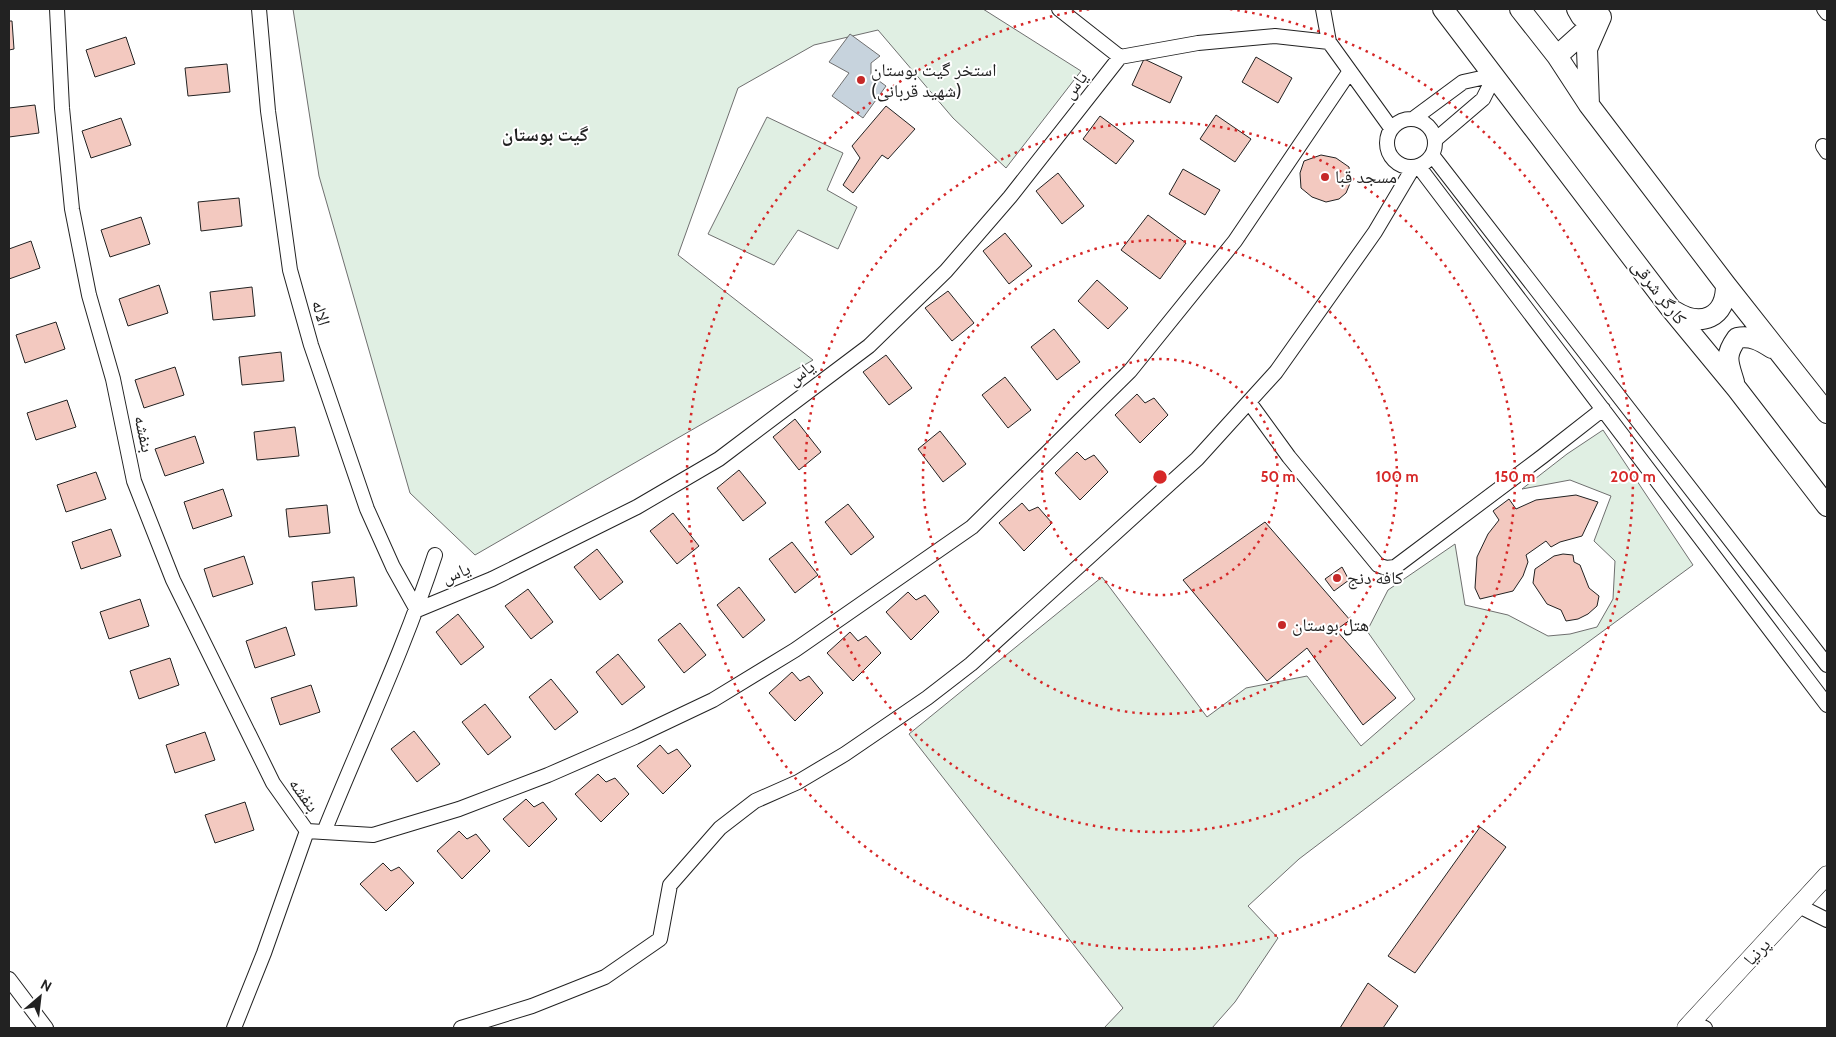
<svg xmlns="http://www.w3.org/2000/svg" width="1836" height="1037" font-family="Cabin,'Noto Naskh Arabic',sans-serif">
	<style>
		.green { fill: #e0efe3; stroke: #6f6f6f }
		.water { fill: #c7d3dd; stroke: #6f6f6f }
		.building { fill: #f3c9c0; stroke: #222 }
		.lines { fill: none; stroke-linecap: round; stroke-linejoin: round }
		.minor-casing { stroke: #222; stroke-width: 16 }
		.tertiary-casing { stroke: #222; stroke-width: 19 }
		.secondary-casing { stroke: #222; stroke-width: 22 }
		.minor { stroke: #fff; stroke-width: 14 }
		.tertiary { stroke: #fff; stroke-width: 18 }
		.secondary { stroke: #fff; stroke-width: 20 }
		.ring { fill: none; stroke: #d62828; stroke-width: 2.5; stroke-dasharray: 2.5 5 }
		.poi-dot { fill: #c62828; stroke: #fff; stroke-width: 2 }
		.labels { text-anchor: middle; stroke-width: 4; stroke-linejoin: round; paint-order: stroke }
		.poi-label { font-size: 18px; fill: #222; stroke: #fff; text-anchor: start }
		.street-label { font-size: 18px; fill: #222; stroke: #fff }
		.neighbourhood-label { font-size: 19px; font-weight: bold; fill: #222; stroke: #fff }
		.centre { fill: #d62828; stroke: #fff; stroke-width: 2.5 }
		.ring-label { font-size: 15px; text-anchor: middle; font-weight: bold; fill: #d62828; stroke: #fff; stroke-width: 4; stroke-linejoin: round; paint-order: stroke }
	</style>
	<rect width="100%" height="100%" fill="#fff"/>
	<path class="green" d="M 293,9 L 983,9 L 1081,71 L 1006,168 L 953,118 L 878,30 L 814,45 L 738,88 L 678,255 L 813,360 L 475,555 L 410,493 L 319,176 Z
		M 767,117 L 843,153 L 827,190 L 857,207 L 838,249 L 798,230 L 774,265 L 708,234 Z
		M 1603,430 L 1693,565 L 1482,720 L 1299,859 L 1248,906 L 1278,938 L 1235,1002 L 1212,1028 L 1104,1028 L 1123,1008 L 909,734 L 1102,577 L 1207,717 L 1246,688 L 1307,676 L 1361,746 L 1415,699 L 1367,631 L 1388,590 L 1455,544 L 1465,605 L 1508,615 L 1548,636 L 1570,634 L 1597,627 L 1613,599 L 1615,561 L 1594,541 L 1611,496 L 1570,480 L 1522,489 L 1567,454 Z"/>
	<path class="water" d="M 850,34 L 880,56 L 871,63 L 871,75 L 886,86 L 863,118 L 832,96 L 849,73 L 829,62 Z"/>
	<path class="building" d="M 9,21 L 12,21 L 14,49 L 9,50 Z
		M 126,37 L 135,64 L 95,77 L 86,50 Z
		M 1256,57 L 1292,78 L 1278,103 L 1242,82 Z
		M 1144,59 L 1182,77 L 1170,103 L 1132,85 Z
		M 227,64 L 230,92 L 188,96 L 185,68 Z
		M 35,105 L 39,133 L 9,137 L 9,108 Z
		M 886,106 L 915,129 L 888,159 L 882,155 L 853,193 L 843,185 L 860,158 L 852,146 Z
		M 1216,115 L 1251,139 L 1235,162 L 1200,139 Z
		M 1100,116 L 1134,141 L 1116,164 L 1083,139 Z
		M 121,118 L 131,145 L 91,158 L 82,131 Z
		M 1321,155 L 1336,158 L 1349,167 L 1351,181 L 1346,193 L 1339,199 L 1326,202 L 1312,197 L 1301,188 L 1300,173 L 1304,161 Z
		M 1183,169 L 1220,190 L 1205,215 L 1169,194 Z
		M 1058,173 L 1084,206 L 1062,224 L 1036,191 Z
		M 239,198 L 242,226 L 201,231 L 198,202 Z
		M 1148,215 L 1186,243 L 1160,279 L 1121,250 Z
		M 141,217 L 150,244 L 110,257 L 101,230 Z
		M 1005,233 L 1032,266 L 1009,284 L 983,251 Z
		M 31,241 L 40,268 L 9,279 L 9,249 Z
		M 1097,280 L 1128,308 L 1108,329 L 1078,301 Z
		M 159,285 L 168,313 L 128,326 L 119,299 Z
		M 252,287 L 255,316 L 213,320 L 210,292 Z
		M 948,291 L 974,323 L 952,341 L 925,308 Z
		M 56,322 L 65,349 L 25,363 L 16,335 Z
		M 1054,329 L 1080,362 L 1057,380 L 1031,347 Z
		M 281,352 L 284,381 L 242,385 L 239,357 Z
		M 886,355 L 912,388 L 889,405 L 863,372 Z
		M 175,367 L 184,395 L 144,408 L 135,380 Z
		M 1005,377 L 1031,410 L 1008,428 L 982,395 Z
		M 1137,394 L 1145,403 L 1154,398 L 1168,415 L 1140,443 L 1115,415 Z
		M 67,400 L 76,427 L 36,440 L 27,413 Z
		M 795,419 L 821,452 L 799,470 L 773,437 Z
		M 295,427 L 299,456 L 257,460 L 254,432 Z
		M 940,431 L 966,464 L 943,482 L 918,449 Z
		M 195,436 L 204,463 L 165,476 L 155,449 Z
		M 1077,452 L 1085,460 L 1094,455 L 1108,472 L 1080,500 L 1055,473 Z
		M 739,470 L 766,503 L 743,521 L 717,488 Z
		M 96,472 L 106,499 L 66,512 L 57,485 Z
		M 223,489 L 232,516 L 193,529 L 184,502 Z
		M 1576,495 L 1598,502 L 1582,536 L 1560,542 L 1551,547 L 1546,541 L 1526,555 L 1528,562 L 1523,576 L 1513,591 L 1480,599 L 1475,588 L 1477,557 L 1488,534 L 1499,520 L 1493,511 L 1509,499 L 1516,509 L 1536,500 Z
		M 1022,503 L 1029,511 L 1038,507 L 1052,523 L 1024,551 L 999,523 Z
		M 848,504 L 874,537 L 851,555 L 825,522 Z
		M 327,505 L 330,533 L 289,537 L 286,509 Z
		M 673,513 L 699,546 L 677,564 L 650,531 Z
		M 1265,522 L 1350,620 L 1336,630 L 1396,698 L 1363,725 L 1307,648 L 1267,681 L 1183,580 Z
		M 111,529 L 121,556 L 81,569 L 72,542 Z
		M 792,542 L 818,575 L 795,593 L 769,559 Z
		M 597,549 L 623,582 L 600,600 L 574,567 Z
		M 1563,554 L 1573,555 L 1574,562 L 1580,565 L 1589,588 L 1599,596 L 1597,606 L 1588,614 L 1578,619 L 1566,621 L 1561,610 L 1547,604 L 1533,583 L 1535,569 L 1554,556 Z
		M 244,556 L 253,584 L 213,597 L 204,569 Z
		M 1342,567 L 1349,580 L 1334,591 L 1325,579 Z
		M 354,577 L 357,606 L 315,610 L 312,582 Z
		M 739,587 L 765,620 L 743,638 L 717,605 Z
		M 528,589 L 553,622 L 531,639 L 505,606 Z
		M 908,592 L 916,600 L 925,595 L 939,612 L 911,640 L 886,612 Z
		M 140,599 L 149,626 L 109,639 L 100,612 Z
		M 458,614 L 484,647 L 461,665 L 436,632 Z
		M 680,623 L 706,655 L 684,673 L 658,640 Z
		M 286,627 L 295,655 L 255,668 L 246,641 Z
		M 850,632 L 858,641 L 866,636 L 881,653 L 853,681 L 827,653 Z
		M 618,654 L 645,687 L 622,705 L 596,672 Z
		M 170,658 L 179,685 L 139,699 L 130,671 Z
		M 792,672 L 800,681 L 809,676 L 823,693 L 795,721 L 769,693 Z
		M 551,679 L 578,712 L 555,730 L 529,697 Z
		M 311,685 L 320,712 L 280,725 L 271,698 Z
		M 485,704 L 511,737 L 488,755 L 462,722 Z
		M 414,731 L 440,764 L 417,782 L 391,749 Z
		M 205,732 L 215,760 L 175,773 L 166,745 Z
		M 660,745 L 668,754 L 677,749 L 691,766 L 663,794 L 637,766 Z
		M 598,774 L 606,782 L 615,778 L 629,794 L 601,822 L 575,794 Z
		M 526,799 L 534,807 L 543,802 L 557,819 L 529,847 L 503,819 Z
		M 245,802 L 254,830 L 215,843 L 205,815 Z
		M 1480,827 L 1506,847 L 1415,973 L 1388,956 Z
		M 459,831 L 467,839 L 476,834 L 490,851 L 462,879 L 437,851 Z
		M 383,863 L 391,871 L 399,867 L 414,883 L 386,911 L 360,884 Z
		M 1368,983 L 1398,1006 L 1383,1028 L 1340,1028 Z"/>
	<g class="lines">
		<defs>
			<path id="minor" d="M 57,9 L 62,108 L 72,209 L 89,295 L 113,379 L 134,481 L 173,580 L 273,783 L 307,831
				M 259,9 L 268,111 L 290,270 L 311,345 L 367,509 L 393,567 L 417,610 L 492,579 L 637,507 L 719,459 L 869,346 L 946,271 L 1010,197 L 1120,57
				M 1059,9 L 1120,57 L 1198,43 L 1275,36 L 1329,42
				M 1323,9 L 1329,42 L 1391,128
				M 1824,9 L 1827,13
				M1387 143a24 24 0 1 1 48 0a24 24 0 1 1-48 0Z
				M 1413,119 L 1463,82 L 1495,75
				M 1435,140 L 1483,99 L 1495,75
				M 1823,146 L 1827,152
				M 1432,155 L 1827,665
				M 1419,167 L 1827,705
				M 1249,402 L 1289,457 L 1378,565 L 1386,568 L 1395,567 L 1543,456 L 1603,409
				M 307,831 L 373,835 L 459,809 L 548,775 L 635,737 L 713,700 L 795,650 L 972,527 L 1130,371 L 1235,241 L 1350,71
				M 324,832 C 361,740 404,650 435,555
				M 1799,906 L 1827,920
				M 9,979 L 46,1028
				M 1692,1022 L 1705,1028
				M 234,1028 L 264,953 L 307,831
				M 461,1028 L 532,1006 L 605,977 L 660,939 L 670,885 L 720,828 L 755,801 L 798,782 L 845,754 L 927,698 L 971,664 L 1197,459 L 1276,372 L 1375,232 L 1413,168"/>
			<path id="tertiary" d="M 1686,1028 L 1827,875"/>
			<path id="secondary" d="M 1443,9 L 1671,309 L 1737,389 L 1827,506
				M 1520,9 L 1557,56 L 1589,105 L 1726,285 L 1827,413
				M 1577,9 L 1581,16 L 1601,17 L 1587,49 L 1589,105
				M 1557,56 L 1596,21
				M 1674,311 C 1701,328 1726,318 1726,285
				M 1734,382 C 1728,362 1724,356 1737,338 C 1751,335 1761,341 1772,348"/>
		</defs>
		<use href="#minor" class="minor-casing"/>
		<use href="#tertiary" class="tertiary-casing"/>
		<use href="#secondary" class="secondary-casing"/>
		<use href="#minor" class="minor"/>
		<use href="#tertiary" class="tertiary"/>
		<use href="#secondary" class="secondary"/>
	</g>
	<g class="ring">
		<circle cx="1160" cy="477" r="118"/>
		<circle cx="1160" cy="477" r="237"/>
		<circle cx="1160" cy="477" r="355"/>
		<path d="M1230 9A473 473 0 1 1 1090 9"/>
	</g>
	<g class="poi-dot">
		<circle cx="861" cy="80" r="5"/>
		<circle cx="1325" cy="177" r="5"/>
		<circle cx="1337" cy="578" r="5"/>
		<circle cx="1282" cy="625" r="5"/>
	</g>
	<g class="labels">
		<g class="poi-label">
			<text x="871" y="76">استخر گیت بوستان<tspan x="871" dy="21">(شهید قربانی)</tspan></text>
			<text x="1335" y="183">مسجد قبا</text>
			<text x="1347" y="584">کافه دنج</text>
			<text x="1292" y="631">هتل بوستان</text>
		</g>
		<g class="street-label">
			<text transform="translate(1075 85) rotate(-53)" y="6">یاس</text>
			<text transform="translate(1659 292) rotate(52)" y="6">کارگر شرقی</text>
			<text transform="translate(321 313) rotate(74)" y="6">الاله</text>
			<text transform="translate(801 373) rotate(-37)" y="6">یاس</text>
			<text transform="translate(144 434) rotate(78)" y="6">بنفشه</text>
			<text transform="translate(456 573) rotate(-22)" y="6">یاس</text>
			<text transform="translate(304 795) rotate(54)" y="6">بنفشه</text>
			<text transform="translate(1757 952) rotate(-47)" y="6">پرنیا</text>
		</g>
		<g class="neighbourhood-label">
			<text x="545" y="141">گیت بوستان</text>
		</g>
	</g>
	<circle cx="1160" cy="477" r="8" class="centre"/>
	<g class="ring-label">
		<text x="1278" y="482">50 m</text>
		<text x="1397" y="482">100 m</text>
		<text x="1515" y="482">150 m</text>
		<text x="1633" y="482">200 m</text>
	</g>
	<rect width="1836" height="1037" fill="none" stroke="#222222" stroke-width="20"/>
	<g transform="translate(40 997) rotate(28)" stroke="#ffffff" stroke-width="4" paint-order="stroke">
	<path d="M0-4L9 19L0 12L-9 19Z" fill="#222222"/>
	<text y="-8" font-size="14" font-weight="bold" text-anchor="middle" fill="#222222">N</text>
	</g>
</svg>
